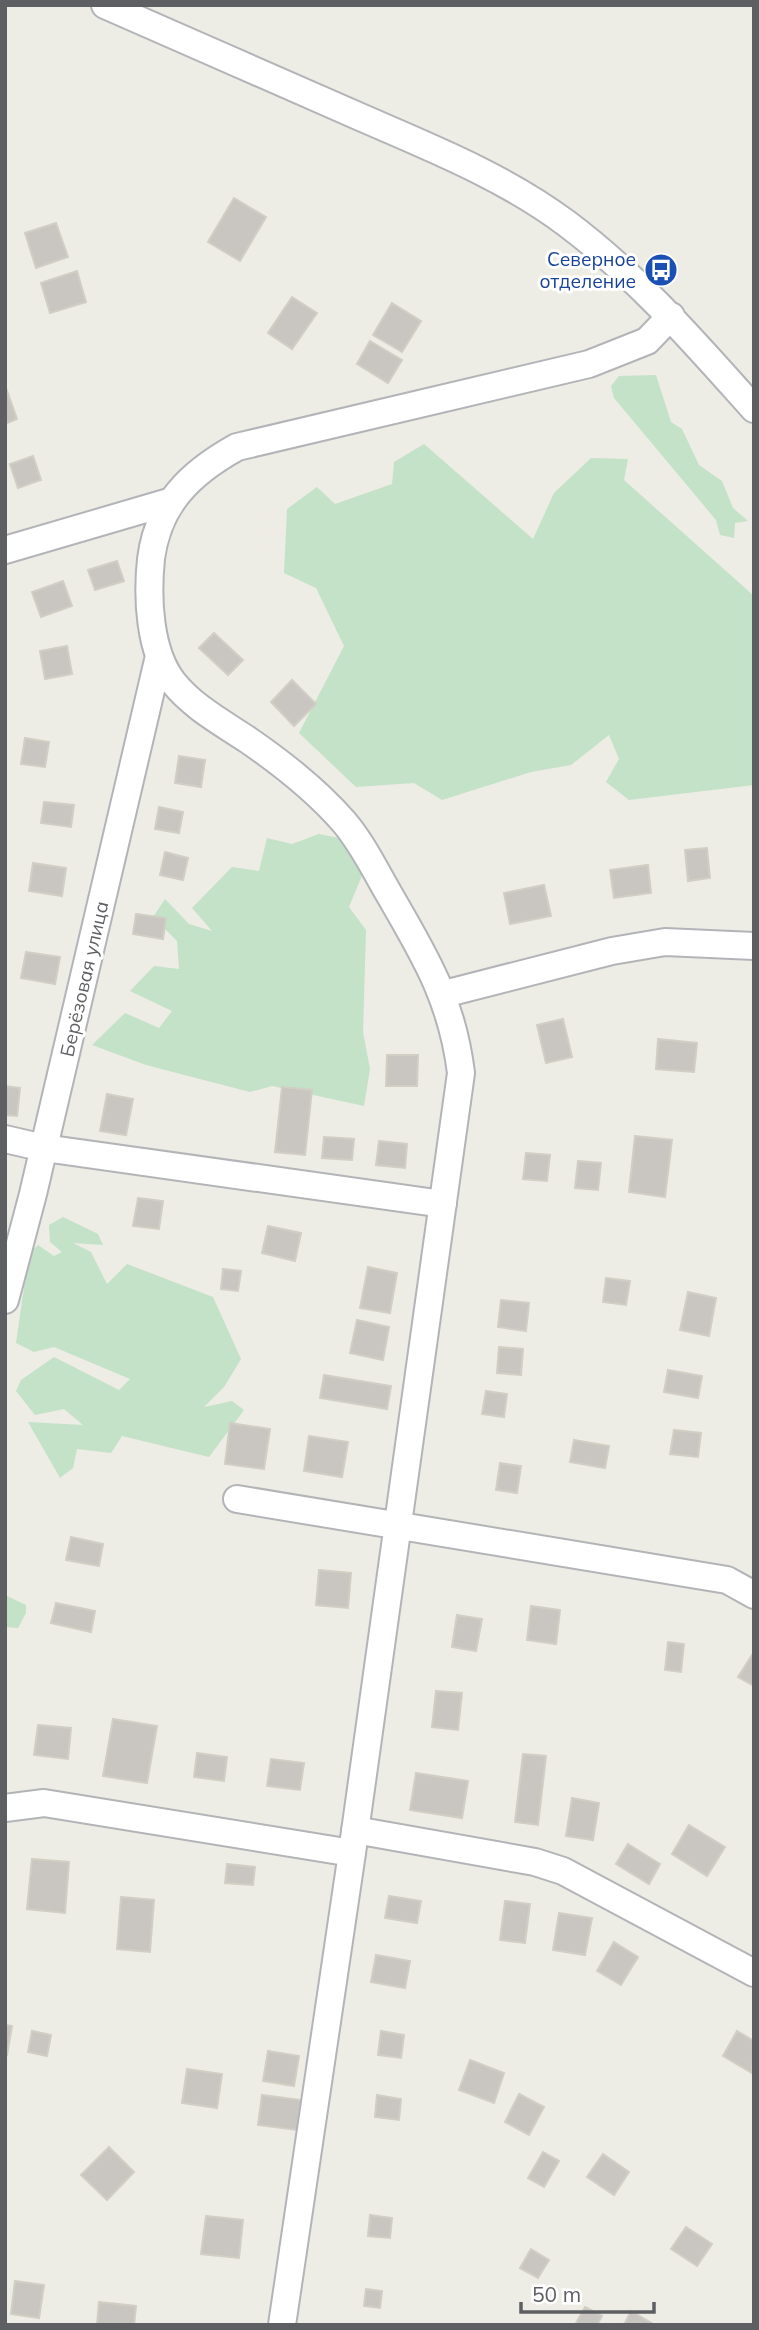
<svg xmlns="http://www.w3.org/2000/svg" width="759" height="2330" font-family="Mulish,sans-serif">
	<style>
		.green { fill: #c4e2c7 }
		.building { fill: #c9c6c1; stroke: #d1cec4; stroke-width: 2 }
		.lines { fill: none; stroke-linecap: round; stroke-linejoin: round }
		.minor-casing { stroke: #b2b4b8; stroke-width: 30 }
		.minor { stroke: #fff; stroke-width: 26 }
		.labels { text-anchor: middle; stroke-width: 6; stroke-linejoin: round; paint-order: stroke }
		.transit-label { font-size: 19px; fill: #164399; stroke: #fff; text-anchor: end }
		.street-label { font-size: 19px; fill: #5d5f63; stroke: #fff }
	</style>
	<rect width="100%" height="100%" fill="#edece5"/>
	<path class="green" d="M 656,375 L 671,422 L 682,429 L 699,465 L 722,481 L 733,508 L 748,521 L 735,523 L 734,538 L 720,535 L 716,520 L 614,398 L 611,386 L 619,376 Z
		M 424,444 L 533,539 L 554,493 L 591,458 L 628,459 L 624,480 L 754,596 L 754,785 L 629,800 L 606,782 L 619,759 L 609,735 L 571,765 L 531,772 L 442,800 L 414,783 L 356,787 L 299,733 L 344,646 L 316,588 L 284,573 L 287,509 L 317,487 L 335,504 L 392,484 L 394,462 Z
		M 319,834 L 339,838 L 363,873 L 349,907 L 366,930 L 363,1032 L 370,1069 L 364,1106 L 272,1086 L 250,1092 L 146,1065 L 92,1045 L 125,1013 L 159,1028 L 172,1011 L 130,991 L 154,966 L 179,969 L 177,941 L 153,917 L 165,899 L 189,924 L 212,931 L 192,908 L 232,867 L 259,871 L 267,838 L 292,844 Z
		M 63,1217 L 98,1234 L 103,1245 L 73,1243 L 91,1252 L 107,1284 L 127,1264 L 213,1297 L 241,1359 L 224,1387 L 204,1407 L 232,1401 L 244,1410 L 209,1457 L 122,1436 L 111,1453 L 77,1449 L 73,1468 L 60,1478 L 28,1422 L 83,1425 L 64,1409 L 35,1415 L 16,1391 L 21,1380 L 54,1357 L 119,1390 L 130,1379 L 54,1347 L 34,1352 L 16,1343 L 29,1253 L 38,1245 L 54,1256 L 62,1252 L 50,1242 L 49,1225 Z
		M 5,1595 L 26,1605 L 26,1613 L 18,1628 L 5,1627 Z"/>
	<path class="building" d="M 234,198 L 266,217 L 240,261 L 208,242 Z
		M 56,223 L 68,257 L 36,268 L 25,233 Z
		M 77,271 L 86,302 L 50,313 L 41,283 Z
		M 292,297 L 317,313 L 292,349 L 268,333 Z
		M 392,303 L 421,321 L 402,352 L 373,335 Z
		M 370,341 L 402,360 L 388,383 L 357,364 Z
		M 5,385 L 17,419 L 5,424 Z
		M 33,456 L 41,480 L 18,488 L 10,464 Z
		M 117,561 L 124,581 L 95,590 L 88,570 Z
		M 63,581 L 72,606 L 41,617 L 32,592 Z
		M 214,633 L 243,660 L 228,675 L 199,648 Z
		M 67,646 L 72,674 L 45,679 L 40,651 Z
		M 292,680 L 316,704 L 294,726 L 271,702 Z
		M 25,738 L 49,742 L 45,767 L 21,764 Z
		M 179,756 L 205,760 L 201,787 L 175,783 Z
		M 44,802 L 74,805 L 71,827 L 41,823 Z
		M 159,807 L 183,812 L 179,833 L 155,829 Z
		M 707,848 L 710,878 L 688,881 L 685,850 Z
		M 165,852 L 188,858 L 183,880 L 160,875 Z
		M 33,863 L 66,868 L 62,896 L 29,891 Z
		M 648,865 L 651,893 L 614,898 L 610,870 Z
		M 544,885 L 551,916 L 510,924 L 504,893 Z
		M 136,914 L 166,918 L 163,939 L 133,934 Z
		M 26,952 L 60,957 L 55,984 L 21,978 Z
		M 563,1019 L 572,1057 L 546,1063 L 537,1025 Z
		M 658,1039 L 697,1043 L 694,1072 L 656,1069 Z
		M 387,1055 L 418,1055 L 417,1086 L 386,1086 Z
		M 5,1086 L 20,1088 L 17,1116 L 5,1115 Z
		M 282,1087 L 312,1090 L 305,1155 L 275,1152 Z
		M 107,1094 L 133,1099 L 126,1135 L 100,1131 Z
		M 635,1136 L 672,1140 L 665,1197 L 629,1192 Z
		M 324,1137 L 354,1139 L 352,1160 L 322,1158 Z
		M 379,1141 L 407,1144 L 405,1168 L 376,1165 Z
		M 526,1153 L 550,1155 L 547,1181 L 523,1179 Z
		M 578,1161 L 601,1163 L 598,1190 L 575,1188 Z
		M 138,1198 L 163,1201 L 159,1229 L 133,1226 Z
		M 268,1226 L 301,1233 L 295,1261 L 262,1253 Z
		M 368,1267 L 397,1273 L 390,1313 L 360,1308 Z
		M 223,1269 L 241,1271 L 238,1291 L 221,1289 Z
		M 606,1278 L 630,1281 L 626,1305 L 603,1302 Z
		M 688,1292 L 716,1298 L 709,1336 L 680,1330 Z
		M 501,1300 L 529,1303 L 526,1331 L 498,1327 Z
		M 357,1320 L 389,1327 L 383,1360 L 350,1353 Z
		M 499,1347 L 523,1349 L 521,1375 L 497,1373 Z
		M 668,1370 L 702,1376 L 698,1398 L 664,1392 Z
		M 324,1375 L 391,1386 L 387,1409 L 320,1398 Z
		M 486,1391 L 507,1394 L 504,1417 L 482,1414 Z
		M 230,1423 L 270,1429 L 264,1469 L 225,1464 Z
		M 674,1430 L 701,1433 L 698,1457 L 670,1454 Z
		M 309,1436 L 348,1442 L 342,1477 L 304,1471 Z
		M 574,1440 L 609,1446 L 605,1468 L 570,1462 Z
		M 500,1463 L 521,1466 L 517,1493 L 496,1490 Z
		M 71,1537 L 103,1544 L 99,1566 L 66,1560 Z
		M 319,1570 L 351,1573 L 348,1608 L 316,1605 Z
		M 56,1603 L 95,1611 L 91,1632 L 51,1623 Z
		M 531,1606 L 560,1610 L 556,1644 L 527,1640 Z
		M 457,1615 L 482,1619 L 476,1651 L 452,1647 Z
		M 668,1642 L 684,1644 L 681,1672 L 665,1670 Z
		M 754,1652 L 754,1686 L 738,1677 Z
		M 436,1691 L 462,1693 L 458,1730 L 432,1727 Z
		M 113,1719 L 157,1726 L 147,1783 L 103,1776 Z
		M 38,1725 L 71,1728 L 68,1759 L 34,1755 Z
		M 197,1753 L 227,1757 L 224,1781 L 194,1777 Z
		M 523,1754 L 546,1756 L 538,1825 L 515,1822 Z
		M 271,1759 L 304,1763 L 300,1790 L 267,1786 Z
		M 416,1773 L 468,1781 L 462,1818 L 410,1810 Z
		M 572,1798 L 599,1803 L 593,1840 L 566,1836 Z
		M 689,1825 L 725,1847 L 707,1876 L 672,1854 Z
		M 628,1844 L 660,1864 L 649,1884 L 616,1864 Z
		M 32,1859 L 69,1862 L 65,1913 L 27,1909 Z
		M 227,1864 L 255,1867 L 253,1885 L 225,1883 Z
		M 389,1896 L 421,1901 L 417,1923 L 385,1918 Z
		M 121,1897 L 154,1900 L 150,1952 L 117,1949 Z
		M 505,1901 L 530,1904 L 525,1943 L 500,1940 Z
		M 559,1913 L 592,1918 L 585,1955 L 553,1950 Z
		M 614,1942 L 638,1957 L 621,1985 L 597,1971 Z
		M 376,1955 L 410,1961 L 405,1988 L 371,1982 Z
		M 5,2025 L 12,2026 L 7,2055 L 5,2054 Z
		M 32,2031 L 51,2035 L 47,2056 L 28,2052 Z
		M 381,2031 L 404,2035 L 401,2058 L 378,2055 Z
		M 737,2031 L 754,2041 L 752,2073 L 723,2056 Z
		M 268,2051 L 299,2056 L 294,2086 L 263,2081 Z
		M 470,2060 L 504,2073 L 494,2103 L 459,2090 Z
		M 187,2069 L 222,2074 L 217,2108 L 182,2103 Z
		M 519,2094 L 544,2107 L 529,2135 L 505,2122 Z
		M 262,2095 L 301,2100 L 297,2130 L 258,2125 Z
		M 377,2095 L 401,2099 L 399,2120 L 375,2117 Z
		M 109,2147 L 134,2172 L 107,2200 L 81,2175 Z
		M 543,2152 L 559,2161 L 544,2187 L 528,2178 Z
		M 603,2154 L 629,2172 L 614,2195 L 587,2177 Z
		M 370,2215 L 392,2218 L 390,2238 L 368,2236 Z
		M 206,2216 L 243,2220 L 239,2258 L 201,2254 Z
		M 686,2227 L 712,2244 L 697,2266 L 671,2249 Z
		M 531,2249 L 549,2260 L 538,2278 L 520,2268 Z
		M 15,2281 L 44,2285 L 39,2318 L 11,2314 Z
		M 366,2289 L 382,2291 L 380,2308 L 364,2306 Z
		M 99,2302 L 136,2306 L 134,2325 L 97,2325 Z
		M 585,2307 L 602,2316 L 597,2325 L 575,2325 Z
		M 631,2311 L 655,2325 L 624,2325 Z"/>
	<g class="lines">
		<defs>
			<path id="minor" d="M 105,5 C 189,42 274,79 358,116 C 429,147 503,176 566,223 C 637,276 695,343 754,409
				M 5,550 L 169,502
				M 444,994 L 612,951 L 665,942 L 754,946
				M 5,1139 L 44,1148 L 443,1204
				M 5,1300 L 33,1194 L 159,656
				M 237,1499 L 727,1580 L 754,1595
				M 5,1808 L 44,1803 L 352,1853
				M 355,1830 L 535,1862 L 563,1871 L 754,1973
				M 282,2325 L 352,1853 L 461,1073 C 452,1000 425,956 389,894 C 375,870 362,843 344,822 C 316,790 283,764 248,740 C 221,722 193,707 173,682 C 149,651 147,597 151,559 C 158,504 190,473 237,447 L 589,364 L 647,341 L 671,316"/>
		</defs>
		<use href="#minor" class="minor-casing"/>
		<use href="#minor" class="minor"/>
	</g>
	<defs>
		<symbol id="bus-disc" viewBox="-11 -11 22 22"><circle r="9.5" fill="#1a4fb4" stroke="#fff"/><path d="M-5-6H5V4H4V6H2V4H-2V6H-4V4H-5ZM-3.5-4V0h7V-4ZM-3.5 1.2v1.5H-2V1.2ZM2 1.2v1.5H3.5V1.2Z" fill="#fff"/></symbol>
	</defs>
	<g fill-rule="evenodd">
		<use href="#bus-disc" x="642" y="251" width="38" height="38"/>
	</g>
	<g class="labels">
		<g class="transit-label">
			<text x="636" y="266">Северное<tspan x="636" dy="22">отделение</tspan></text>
		</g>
		<g class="street-label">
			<text transform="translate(84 979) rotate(-77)" y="7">Берёзовая улица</text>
		</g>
	</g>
	<rect width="759" height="2330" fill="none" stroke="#5d5f63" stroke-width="14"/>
	<path d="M521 2302v10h133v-10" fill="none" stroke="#5d5f63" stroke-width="3.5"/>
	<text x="532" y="2302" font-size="21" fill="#5d5f63" stroke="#ffffff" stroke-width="5" paint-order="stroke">50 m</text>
</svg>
